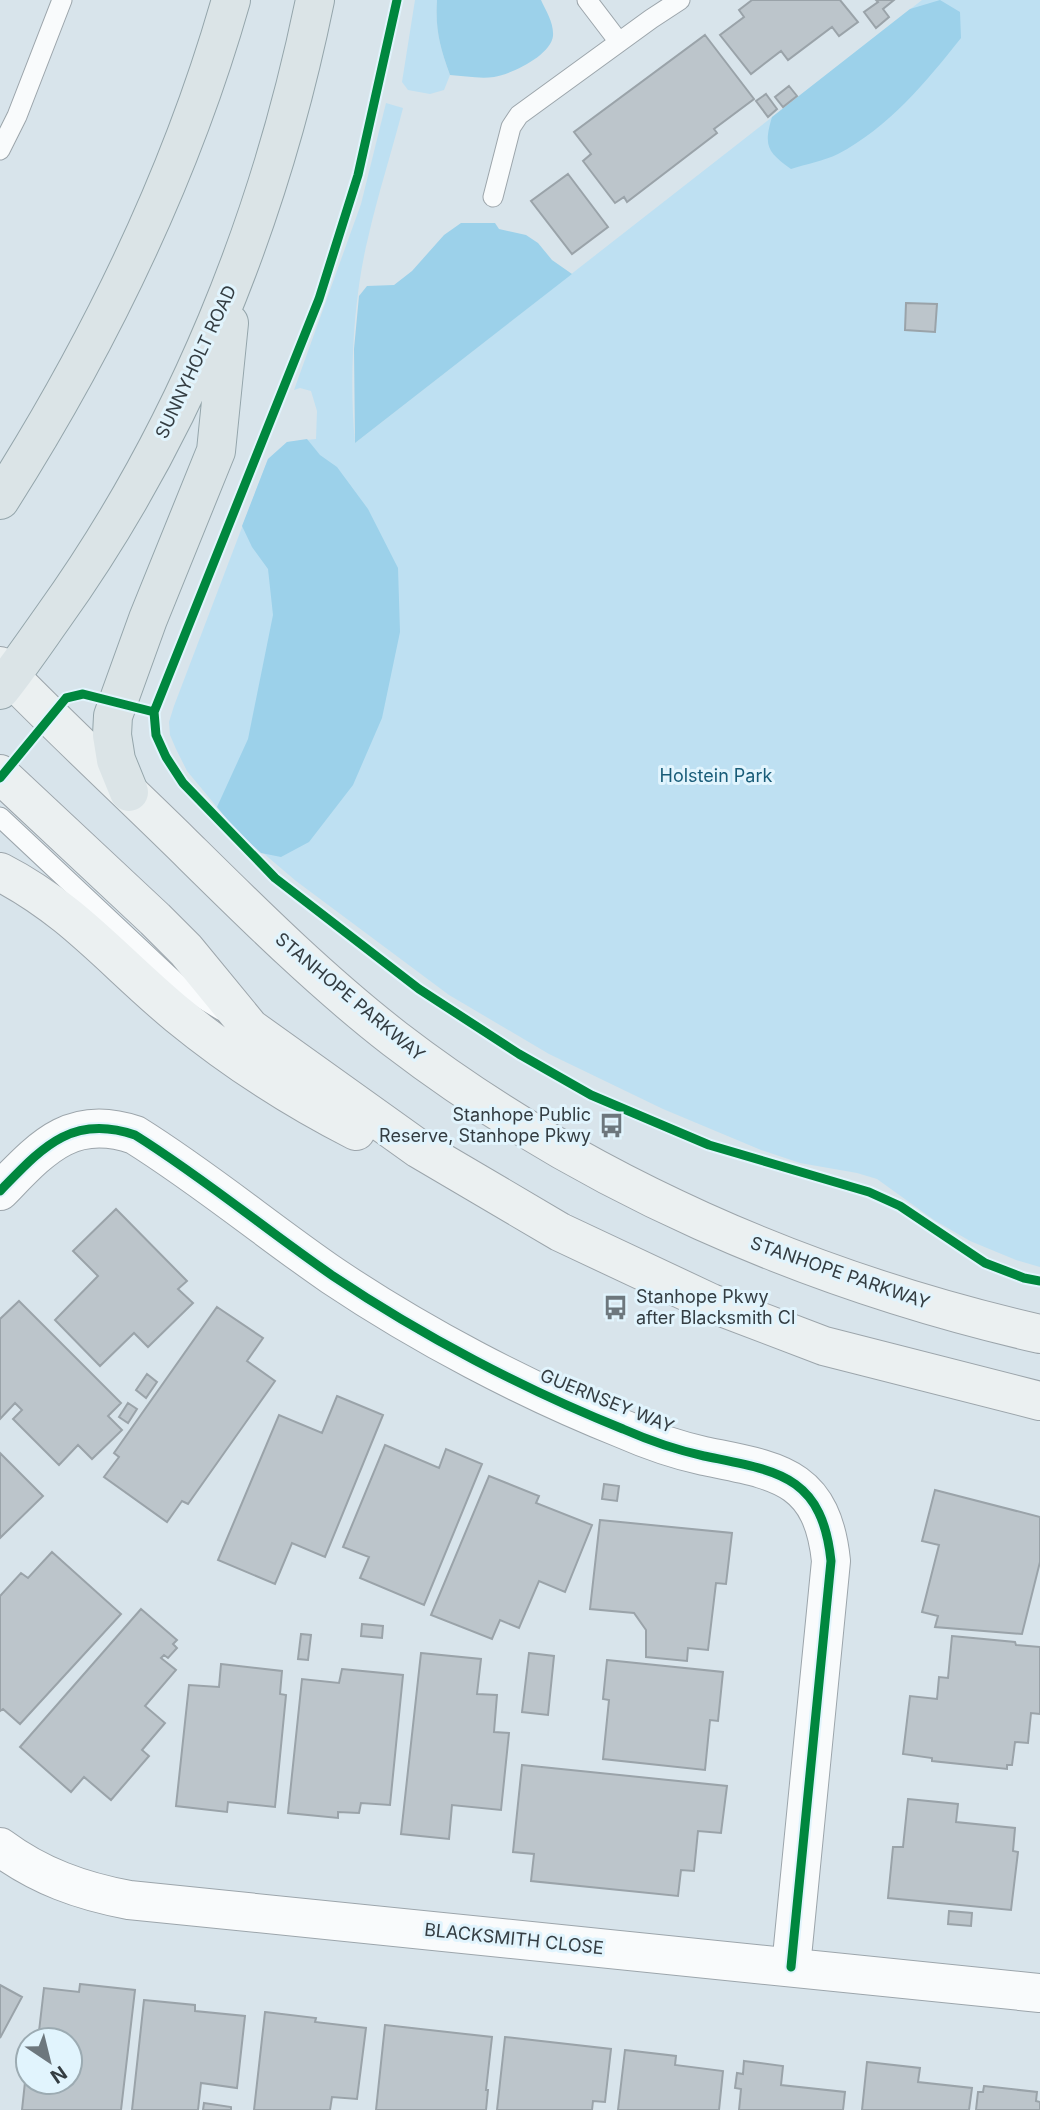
<svg xmlns="http://www.w3.org/2000/svg" width="1040" height="2110" font-family="Inter,sans-serif">
	<style>
		.green { fill: #bee0f2 }
		.forest { fill: #9cd1ea }
		.building { fill: #bcc5cb; stroke: #9aa3a9; stroke-width: 2 }
		.lines { fill: none; stroke-linecap: round; stroke-linejoin: round }
		.service-casing { stroke: #9ca5ab; stroke-width: 21 }
		.minor-casing { stroke: #9ca5ab; stroke-width: 40 }
		.secondary-casing { stroke: #9ca5ab; stroke-width: 40 }
		.primary-casing { stroke: #94a5ab; stroke-width: 40 }
		.service { stroke: #f9fbfc; stroke-width: 19 }
		.minor { stroke: #f9fbfc; stroke-width: 38 }
		.secondary { stroke: #ebf0f1; stroke-width: 38 }
		.primary { stroke: #dbe4e7; stroke-width: 38 }
		.cycleway-casing { stroke: #e1f4fd; stroke-width: 13 }
		.cycleway { stroke: #00873e; stroke-width: 9 }
		.labels { text-anchor: middle; stroke-width: 6; stroke-linejoin: round; paint-order: stroke }
		.street-label { font-size: 18px; fill: #343d42; stroke: #e1f4fd }
		.park-label { font-size: 18px; fill: #195c78; stroke: #e1f4fd }
		.poi-label { font-size: 18px; fill: #343d42; stroke: #e1f4fd; text-anchor: end }
	</style>
	<rect width="100%" height="100%" fill="#d8e4eb"/>
	<path class="green" d="M 415,0 L 437,0 C 435,29 440,48 450,75 L 444,90 L 430,94 L 408,90 L 402,82 Z
		M 922,0 L 1040,0 L 1040,1267 L 1016,1260 L 970,1241 L 934,1220 L 877,1179 L 857,1173 L 800,1163 L 761,1150 L 663,1109 L 549,1054 L 449,995 L 296,881 L 236,830 L 187,771 L 176,749 L 170,735 L 169,722 L 174,706 L 268,459 L 287,442 L 316,439 L 317,411 L 311,391 L 300,388 L 294,390 L 361,204 L 386,103 L 403,108 C 392,151 378,194 368,238 C 353,299 349,380 355,443 Z"/>
	<path class="forest" d="M 437,0 L 541,0 C 546,11 554,23 553,36 C 551,55 512,74 494,77 C 480,79 464,76 450,75 C 440,48 435,29 437,0 Z
		M 940,0 L 960,12 L 961,38 C 927,81 888,128 838,154 C 824,161 806,164 791,169 C 768,152 763,147 772,117 L 910,9 Z
		M 461,223 L 495,223 L 499,229 L 526,235 L 538,243 L 552,260 L 572,274 L 355,443 L 354,349 L 359,296 L 367,286 L 394,285 L 412,271 L 444,235 Z
		M 307,439 L 320,455 L 337,467 L 368,509 L 398,568 L 400,632 L 382,718 L 353,785 L 309,842 L 281,857 L 261,853 L 236,830 L 217,807 L 248,739 L 273,615 L 268,569 L 252,547 L 242,526 L 268,459 L 287,442 Z"/>
	<path class="building" d="M 752,0 L 840,0 L 858,22 L 839,36 L 832,27 L 788,60 L 781,51 L 751,74 L 720,35 L 744,17 L 739,10 Z
		M 876,0 L 894,0 L 883,9 L 889,17 L 876,28 L 864,12 L 878,2 Z
		M 705,35 L 754,99 L 714,129 L 717,133 L 627,202 L 624,197 L 615,203 L 583,161 L 591,154 L 574,132 Z
		M 789,86 L 797,96 L 783,107 L 775,97 Z
		M 766,94 L 777,109 L 768,117 L 756,101 Z
		M 568,174 L 608,227 L 572,254 L 531,201 Z
		M 906,303 L 937,304 L 935,332 L 905,330 Z
		M 116,1209 L 187,1281 L 178,1289 L 193,1303 L 148,1347 L 134,1333 L 100,1366 L 55,1320 L 98,1276 L 73,1251 Z
		M 19,1301 L 121,1403 L 108,1416 L 122,1430 L 92,1459 L 78,1445 L 59,1465 L 13,1419 L 22,1410 L 15,1403 L 0,1419 L 0,1319 Z
		M 217,1307 L 263,1338 L 247,1361 L 275,1381 L 188,1504 L 182,1501 L 167,1522 L 104,1477 L 119,1457 L 114,1453 Z
		M 147,1374 L 157,1382 L 146,1398 L 136,1390 Z
		M 337,1396 L 383,1415 L 325,1557 L 292,1543 L 275,1584 L 218,1560 L 279,1415 L 322,1433 Z
		M 128,1403 L 137,1409 L 128,1423 L 119,1417 Z
		M 385,1445 L 439,1468 L 446,1449 L 482,1464 L 424,1605 L 360,1578 L 369,1557 L 343,1547 Z
		M 0,1453 L 43,1496 L 0,1538 Z
		M 489,1476 L 539,1496 L 536,1503 L 592,1525 L 565,1592 L 539,1581 L 519,1628 L 500,1620 L 492,1639 L 431,1615 Z
		M 604,1484 L 619,1486 L 617,1501 L 602,1499 Z
		M 935,1490 L 1040,1517 L 1040,1562 L 1022,1634 L 935,1627 L 938,1616 L 922,1612 L 939,1545 L 922,1541 Z
		M 600,1520 L 732,1533 L 726,1584 L 716,1583 L 708,1650 L 688,1648 L 687,1661 L 646,1657 L 646,1630 L 634,1613 L 590,1609 Z
		M 52,1552 L 121,1614 L 20,1724 L 3,1709 L 0,1711 L 0,1596 L 21,1573 L 28,1578 Z
		M 141,1609 L 177,1640 L 173,1644 L 177,1648 L 168,1658 L 164,1655 L 161,1658 L 176,1670 L 145,1706 L 165,1723 L 142,1750 L 149,1756 L 111,1800 L 84,1777 L 71,1792 L 20,1747 Z
		M 362,1624 L 383,1626 L 382,1638 L 361,1636 Z
		M 301,1634 L 311,1635 L 308,1660 L 298,1659 Z
		M 952,1636 L 1015,1642 L 1016,1645 L 1040,1647 L 1040,1714 L 1031,1713 L 1028,1743 L 1015,1742 L 1012,1765 L 1007,1765 L 1007,1769 L 932,1761 L 932,1758 L 903,1754 L 910,1696 L 937,1699 L 939,1677 L 948,1678 Z
		M 421,1653 L 481,1659 L 477,1694 L 497,1695 L 494,1732 L 509,1733 L 501,1810 L 452,1805 L 449,1839 L 401,1834 Z
		M 529,1653 L 554,1656 L 548,1715 L 522,1712 Z
		M 607,1660 L 723,1672 L 718,1721 L 710,1720 L 705,1770 L 603,1759 L 609,1700 L 603,1699 Z
		M 221,1664 L 282,1671 L 280,1694 L 286,1695 L 275,1807 L 228,1802 L 227,1812 L 176,1806 L 189,1685 L 219,1687 Z
		M 342,1669 L 403,1675 L 390,1805 L 361,1803 L 359,1813 L 338,1812 L 338,1818 L 288,1813 L 302,1679 L 339,1683 Z
		M 522,1765 L 727,1786 L 721,1833 L 698,1831 L 694,1871 L 681,1870 L 678,1896 L 531,1881 L 534,1854 L 513,1852 Z
		M 908,1799 L 958,1804 L 956,1822 L 1015,1828 L 1013,1851 L 1018,1852 L 1011,1910 L 888,1898 L 893,1847 L 903,1847 Z
		M 949,1911 L 972,1913 L 971,1926 L 948,1924 Z
		M 80,1984 L 135,1990 L 121,2110 L 22,2110 L 28,2054 L 28,2082 L 70,2082 L 70,2040 L 38,2040 L 44,1988 L 79,1992 Z
		M 0,1985 L 22,1997 L 0,2038 Z
		M 144,2000 L 195,2005 L 195,2011 L 245,2016 L 237,2088 L 201,2083 L 198,2110 L 132,2110 Z
		M 265,2012 L 316,2018 L 315,2022 L 366,2028 L 357,2099 L 332,2097 L 330,2110 L 254,2110 Z
		M 385,2025 L 492,2037 L 486,2090 L 488,2090 L 486,2110 L 376,2110 Z
		M 505,2037 L 611,2049 L 605,2102 L 593,2101 L 592,2110 L 497,2110 Z
		M 625,2050 L 676,2056 L 675,2065 L 723,2071 L 719,2110 L 618,2110 Z
		M 744,2061 L 783,2066 L 781,2085 L 845,2092 L 843,2110 L 739,2110 L 741,2089 L 735,2088 L 737,2073 L 743,2074 Z
		M 867,2062 L 920,2068 L 918,2082 L 972,2088 L 969,2110 L 862,2110 Z
		M 984,2086 L 1037,2092 L 1036,2101 L 1040,2102 L 1040,2110 L 976,2110 L 978,2092 L 983,2092 Z
		M 204,2103 L 231,2107 L 231,2110 L 203,2110 Z"/>
	<g class="lines">
		<defs>
			<path id="service" d="M 587,0 L 619,42
				M 0,150 L 17,116 L 62,0
				M 493,197 L 511,127 L 519,115 L 651,19 L 680,0
				M 0,817 L 178,984 L 222,1011"/>
			<path id="minor" d="M 0,1191 C 41,1149 71,1113 135,1135 C 204,1178 266,1230 333,1276 C 421,1335 525,1390 623,1429 C 648,1440 677,1450 704,1456 C 776,1471 822,1474 831,1561 L 791,1967
				M 0,1847 C 39,1876 81,1891 129,1900 L 1040,1993"/>
			<path id="secondary" d="M 0,666 C 59,727 121,784 181,843 C 250,911 319,980 395,1039 C 584,1184 809,1281 1040,1334
				M 0,774 L 155,919 L 186,950 L 250,1028 L 419,1149 L 560,1232 L 711,1303 L 824,1346 L 1040,1401
				M 0,872 C 74,910 116,964 178,1015 C 233,1060 293,1099 356,1131"/>
			<path id="primary" d="M 0,500 C 99,344 180,179 231,0
				M 0,690 C 19,666 36,641 53,617 C 185,433 270,220 315,0
				M 129,792 L 116,760 L 112,735 L 113,716 L 148,619 L 216,451 L 229,323"/>
		</defs>
		<use href="#service" class="service-casing"/>
		<use href="#minor" class="minor-casing"/>
		<use href="#secondary" class="secondary-casing"/>
		<use href="#primary" class="primary-casing"/>
		<use href="#service" class="service"/>
		<use href="#minor" class="minor"/>
		<use href="#secondary" class="secondary"/>
		<use href="#primary" class="primary"/>
		<defs>
			<path id="cycleway" d="M 154,712 L 156,735 L 166,757 L 183,783 L 275,878 L 419,989 L 519,1054 L 591,1095 L 709,1145 L 869,1192 L 900,1206 L 985,1263 L 1024,1278 L 1040,1281
				M 0,778 L 66,698 L 83,694 L 154,712 L 319,299 L 358,175 L 397,0
				M 0,1191 C 41,1149 71,1113 135,1135 C 204,1178 266,1230 333,1276 C 421,1335 525,1390 623,1429 C 648,1440 677,1450 704,1456 C 776,1471 822,1474 831,1561 L 791,1967"/>
		</defs>
		<use href="#cycleway" class="cycleway-casing"/>
		<use href="#cycleway" class="cycleway"/>
	</g>
	<defs>
		<symbol id="bus-bare" viewBox="-9 -9 18 18"><path d="M-5-6H5V4H4V6H2V4H-2V6H-4V4H-5ZM-3.5-4V0h7V-4ZM-3.5 1.2v1.5H-2V1.2ZM2 1.2v1.5H3.5V1.2Z" fill="#6d777d" stroke="#e1f4fd" stroke-width="2.5" paint-order="stroke"/></symbol>
	</defs>
	<g fill-rule="evenodd">
		<use href="#bus-bare" x="594" y="1108" width="35" height="35"/>
		<use href="#bus-bare" x="598" y="1290" width="35" height="35"/>
	</g>
	<g class="labels">
		<g class="street-label">
			<text transform="translate(196 362) rotate(-65)" y="6">SUNNYHOLT ROAD</text>
			<text transform="translate(350 997) rotate(40)" y="6">STANHOPE PARKWAY</text>
			<text transform="translate(840 1273) rotate(19)" y="6">STANHOPE PARKWAY</text>
			<text transform="translate(607 1401) rotate(22)" y="6">GUERNSEY WAY</text>
			<text transform="translate(514 1939) rotate(6)" y="6">BLACKSMITH CLOSE</text>
		</g>
		<g class="park-label">
			<text x="716" y="782">Holstein Park</text>
		</g>
		<g class="poi-label">
			<text x="591" y="1121">Stanhope Public<tspan x="591" dy="21">Reserve, Stanhope Pkwy</tspan></text>
			<text x="636" y="1303" text-anchor="start">Stanhope Pkwy<tspan x="636" dy="21">after Blacksmith Cl</tspan></text>
		</g>
	</g>
	<g transform="translate(49 2061) rotate(145)"><circle r="33" fill="#e1f4fd" stroke="#9cabb2" stroke-width="2"/>
	<path d="M0-5L12 26L0 18L-12 26Z" fill="#6d777d"/>
	<text y="-10" font-size="19" font-weight="bold" text-anchor="middle" fill="#343d42">N</text>
	</g>
</svg>
